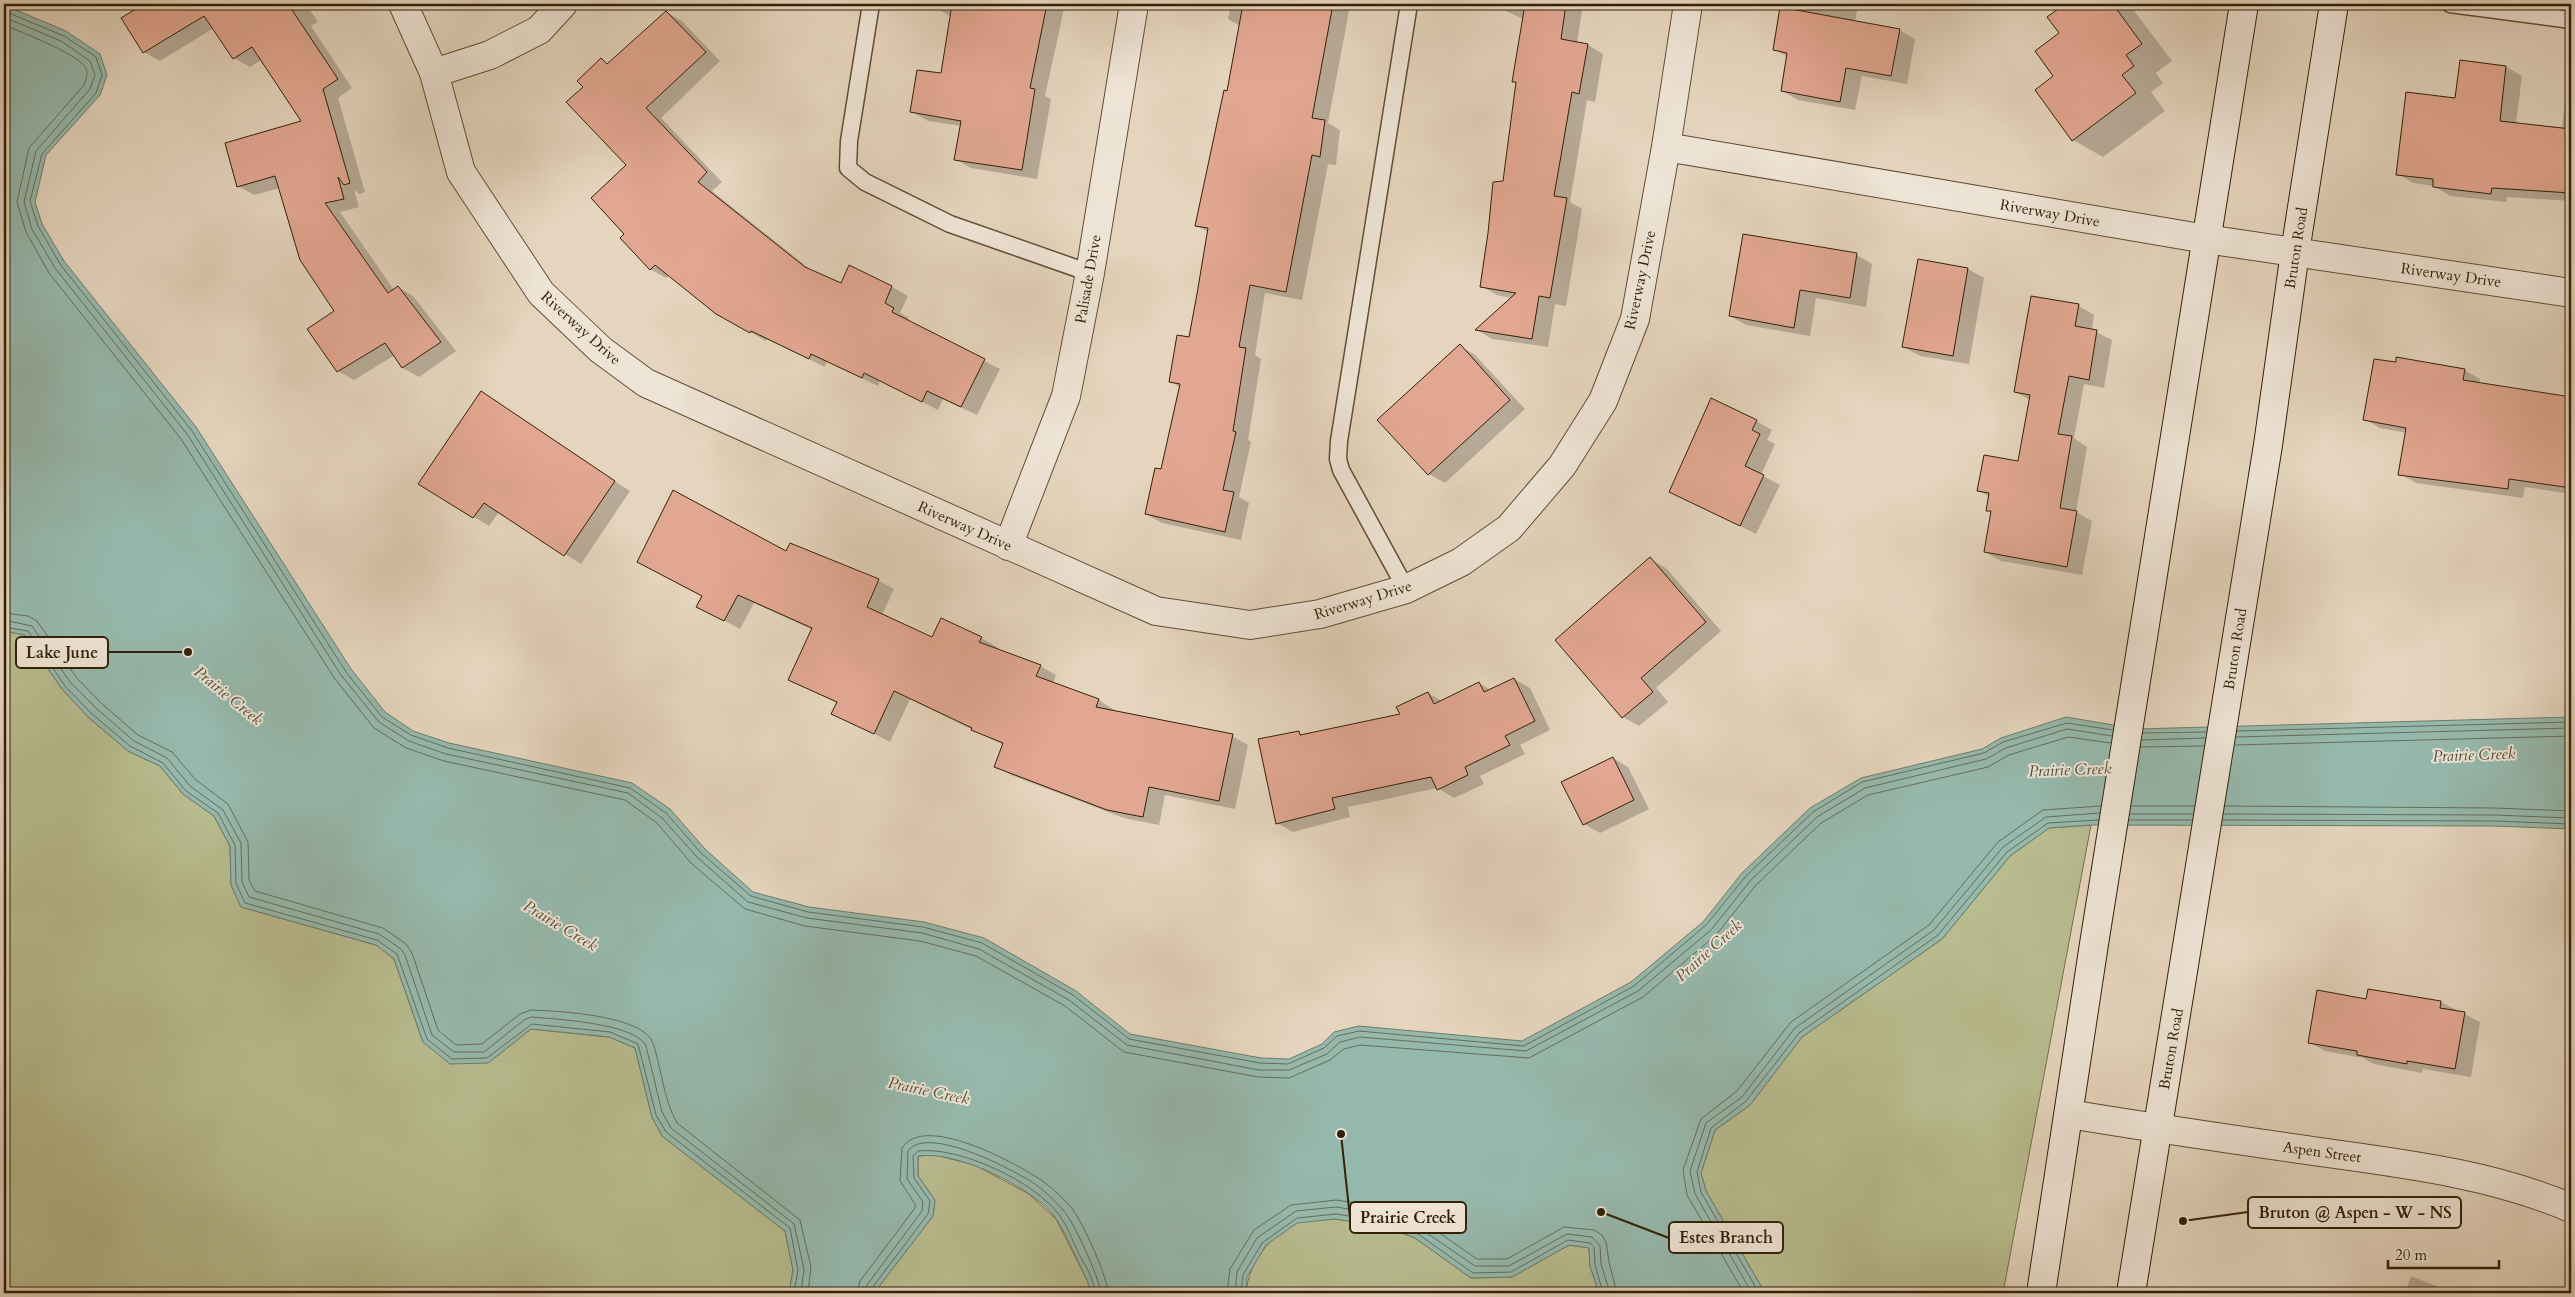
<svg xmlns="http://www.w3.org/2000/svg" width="2575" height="1297" font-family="Cardo,serif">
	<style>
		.green { fill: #b8bc8f; stroke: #766e4a }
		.water { fill: #96b9ad; stroke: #6e7c6a }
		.shadow { fill: #0003 }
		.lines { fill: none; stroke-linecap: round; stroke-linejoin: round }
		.shore { stroke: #646d5a; stroke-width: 1 }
		.building { fill: #e2a792; stroke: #332106 }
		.lane-casing { stroke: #604e34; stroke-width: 19 }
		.street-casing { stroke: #604e34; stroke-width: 30 }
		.secondary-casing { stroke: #332106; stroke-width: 30 }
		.lane { stroke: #eee4d5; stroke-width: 16 }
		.street { stroke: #eee4d5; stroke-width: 28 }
		.secondary { stroke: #eee4d5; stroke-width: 28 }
		.labels { text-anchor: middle; stroke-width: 4; stroke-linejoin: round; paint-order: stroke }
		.street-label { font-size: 15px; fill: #332106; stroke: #eee4d5 }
		.water-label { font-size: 16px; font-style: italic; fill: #514f38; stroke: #eee4d5 }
		.leader { fill: none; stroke: #332106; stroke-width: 2 }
		.callout-dot { fill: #332106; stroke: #eee4d5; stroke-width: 2 }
		.callout { fill: #eee4d5; stroke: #332106; stroke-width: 2 }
		.callout-label { font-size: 16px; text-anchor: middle; font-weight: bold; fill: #332106 }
	</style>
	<rect width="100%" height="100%" fill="#e5d5be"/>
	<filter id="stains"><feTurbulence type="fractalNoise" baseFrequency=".004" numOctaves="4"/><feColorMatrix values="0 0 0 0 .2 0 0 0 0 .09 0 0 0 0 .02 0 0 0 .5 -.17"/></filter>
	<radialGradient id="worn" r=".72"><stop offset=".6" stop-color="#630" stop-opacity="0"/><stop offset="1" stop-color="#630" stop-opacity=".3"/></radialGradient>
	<path class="green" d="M 4,631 L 25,635 L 62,689 L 88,717 L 128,751 L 160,766 L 183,794 L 214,816 L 230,846 L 231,885 L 241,907 L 376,945 L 394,959 L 423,1042 L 488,1063 L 531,1029 L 609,1037 L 635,1048 L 652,1117 L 662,1136 L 785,1231 L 793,1270 L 789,1293 L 4,1293 Z
		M 2091,825 L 2003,1293 L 1765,1293 L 1706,1191 L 1701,1173 L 1715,1130 L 1750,1105 L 1802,1037 L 1942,939 L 2010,856 L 2049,828 Z
		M 935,1155 L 975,1165 L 1029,1194 L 1056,1219 L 1088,1282 L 1090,1293 L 874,1293 L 933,1216 L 935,1200 L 918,1176 L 918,1156 Z
		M 1335,1219 L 1386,1227 L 1415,1238 L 1471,1278 L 1512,1277 L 1569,1245 L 1589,1248 L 1590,1266 L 1599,1293 L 1246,1293 C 1248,1264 1269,1236 1296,1223 C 1307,1218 1324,1220 1335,1219 Z"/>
	<path class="water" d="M 4,5 L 66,31 L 100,54 L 107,75 L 100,95 L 46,155 L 35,202 L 42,224 L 64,261 L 196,427 L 351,669 L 385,712 L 413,731 L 449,743 L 632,783 L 670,809 L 705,849 L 753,892 L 809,907 L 924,922 L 984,938 L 1076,991 L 1130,1034 L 1261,1058 L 1289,1059 L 1322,1044 L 1334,1032 L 1359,1026 L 1522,1041 L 1631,982 L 1703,922 L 1742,873 L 1810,808 L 1861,778 L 1982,749 L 2001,738 L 2066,717 L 2137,729 L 2571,717 L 2571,829 L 2494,826 L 2091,825 L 2049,828 L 2010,856 L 1942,939 L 1802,1037 L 1750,1105 L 1715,1130 L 1701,1173 L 1706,1191 L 1765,1293 L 1599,1293 L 1590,1266 L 1589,1248 L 1569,1245 L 1512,1277 L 1471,1278 L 1415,1238 L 1386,1227 L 1335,1219 L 1297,1223 L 1266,1245 L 1247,1277 L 1246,1293 L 1090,1293 L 1088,1282 C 1078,1262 1069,1239 1057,1220 C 1036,1188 956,1150 918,1156 L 918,1176 L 935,1200 L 933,1216 L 874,1293 L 789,1293 L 793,1270 L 785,1231 L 662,1136 L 652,1117 L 635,1048 L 609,1037 L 531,1029 L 488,1063 L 450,1064 L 423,1042 L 394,959 L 376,945 L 241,907 L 231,885 L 230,846 L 214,816 L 183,794 L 160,766 L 128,751 L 88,717 L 62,689 L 25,635 L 4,631 Z"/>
	<path class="shadow" d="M 146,4 L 306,4 L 318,22 L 311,26 L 352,88 L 338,98 L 365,192 L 360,194 L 354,190 L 359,207 L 340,212 L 394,290 L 398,287 L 413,296 L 456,351 L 419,377 L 403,368 L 395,355 L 354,380 L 338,371 L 336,311 L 280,188 L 254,195 L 238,186 L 303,122 L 261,60 L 250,67 L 234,58 L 214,28 L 160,61 L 144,52 L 123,18 Z
		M 941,4 L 1065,4 L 1045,96 L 1051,99 L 1037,179 L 971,168 L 955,159 L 961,126 L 928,121 L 912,112 L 942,75 L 951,17 L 940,10 Z
		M 1231,4 L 1337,4 L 1349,11 L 1328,123 L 1340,130 L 1336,165 L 1328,164 L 1302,300 L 1265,293 L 1255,355 L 1261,359 L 1248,440 L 1251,442 L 1239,497 L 1249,503 L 1241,540 L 1162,523 L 1146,514 L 1162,471 L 1181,388 L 1171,382 L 1190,338 L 1208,232 L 1197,226 L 1228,92 L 1240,26 L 1228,19 Z
		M 1502,4 L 1583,4 L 1577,43 L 1588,45 L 1603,54 L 1595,102 L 1587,100 L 1570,202 L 1582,209 L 1566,306 L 1555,304 L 1548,347 L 1492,339 L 1477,330 L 1512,298 L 1497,295 L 1481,286 L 1504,182 L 1517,83 L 1513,81 L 1524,19 L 1501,9 Z
		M 1792,4 L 1858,4 L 1855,22 L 1899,30 L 1915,39 L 1907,84 L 1862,76 L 1855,110 L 1798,100 L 1782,91 L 1788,57 L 1774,49 Z
		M 2068,4 L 2129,4 L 2172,61 L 2156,73 L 2163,83 L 2151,92 L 2165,111 L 2103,157 L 2073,140 L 2054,76 L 2061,33 L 2049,17 Z
		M 666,12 L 682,21 L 720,61 L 661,118 L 722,182 L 712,191 L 815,273 L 841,285 L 850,267 L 892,287 L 908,296 L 900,313 L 909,318 L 907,322 L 1000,369 L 977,415 L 943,399 L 938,410 L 880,380 L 878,386 L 827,362 L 825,367 L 767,339 L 766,341 L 717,313 L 670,275 L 666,278 L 650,269 L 626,234 L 628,165 L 585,87 L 601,60 L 609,64 Z
		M 2461,62 L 2506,67 L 2522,76 L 2516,124 L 2562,129 L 2567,82 L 2571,82 L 2571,201 L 2507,197 L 2507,202 L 2450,196 L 2434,186 L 2413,183 L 2398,174 L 2456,99 Z
		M 1857,255 L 1872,264 L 1866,307 L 1816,298 L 1810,336 L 1746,325 L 1730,316 Z
		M 1919,261 L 1968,269 L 1984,278 L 1969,364 L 1920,356 L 1904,347 Z
		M 2032,298 L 2079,306 L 2094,315 L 2092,330 L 2112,340 L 2104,388 L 2084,384 L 2074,438 L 2087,447 L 2076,512 L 2092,521 L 2082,575 L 2001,561 L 1985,552 L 1992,513 L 1987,510 L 1990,497 L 1979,491 L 2019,463 L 2030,400 L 2016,392 Z
		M 1460,346 L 1475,355 L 1525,409 L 1445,483 L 1429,474 L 1378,420 Z
		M 2464,370 L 2480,379 L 2479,384 L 2571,398 L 2571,494 L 2525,487 L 2523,498 L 2416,483 L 2400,474 L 2407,433 L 2380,428 L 2365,419 Z
		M 482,393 L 630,491 L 581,564 L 499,512 L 489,526 L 474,517 Z
		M 1756,421 L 1772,430 L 1767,440 L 1775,444 L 1761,475 L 1780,485 L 1756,534 L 1671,492 Z
		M 786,553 L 878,580 L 894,589 L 882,615 L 933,639 L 981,638 L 997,647 L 996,649 L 1040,666 L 1056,675 L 1053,683 L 1099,700 L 1114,710 L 1113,712 L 1232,736 L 1248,745 L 1235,809 L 1165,795 L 1159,825 L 1124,818 L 1011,775 L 995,766 L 1004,745 L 910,699 L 890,742 L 833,713 L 837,703 L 790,680 L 813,630 L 754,603 L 740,629 L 698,607 L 703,596 L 638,562 Z
		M 1650,559 L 1666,568 L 1721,631 L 1656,688 L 1668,702 L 1639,726 L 1623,717 L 1557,640 Z
		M 1514,679 L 1530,688 L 1550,730 L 1520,745 L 1525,754 L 1480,776 L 1484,784 L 1454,798 L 1438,788 L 1348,807 L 1350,817 L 1293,832 L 1277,823 L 1298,732 L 1304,736 L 1402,715 L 1428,693 L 1442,701 L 1479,683 L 1491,690 Z
		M 1613,758 L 1628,767 L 1649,809 L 1600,833 L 1584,824 Z
		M 2367,1000 L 2441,1002 L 2480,1022 L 2471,1077 L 2423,1069 L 2422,1073 L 2374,1064 L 2363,1058 L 2325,1051 L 2309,1042 Z
		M 2411,1276 L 2454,1293 L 2405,1293 Z"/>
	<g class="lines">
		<path class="shore" d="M 4,11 L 64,36 L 96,57 L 102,75 L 96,93 L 42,154 L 30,201 L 38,226 L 60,264 L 192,431 L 346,672 L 382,717 L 411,735 L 448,748 L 630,788 L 666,813 L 701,853 L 751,896 L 808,912 L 923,927 L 982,943 L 1073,995 L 1129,1039 L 1260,1063 L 1288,1064 L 1324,1048 L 1337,1036 L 1359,1031 L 1524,1046 L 1634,986 L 1706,925 L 1746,876 L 1813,812 L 1862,782 L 1984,753 L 2003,742 L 2067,723 L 2113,730
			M 4,17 L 61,41 L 90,61 L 95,75 L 90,89 L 36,151 L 24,202 L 32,229 L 55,268 L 187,434 L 341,675 L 379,722 L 409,741 L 446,754 L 628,793 L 662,818 L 697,857 L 748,902 L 807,918 L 922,933 L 979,949 L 1069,1000 L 1127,1045 L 1259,1070 L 1289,1070 L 1327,1054 L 1340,1042 L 1360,1037 L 1526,1051 L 1638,991 L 1711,930 L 1751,880 L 1817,817 L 1865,788 L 1986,759 L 2006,748 L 2067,729 L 2112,736
			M 4,25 C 21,32 76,53 85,67 C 89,73 86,79 84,85 L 29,148 L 17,202 L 26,232 L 49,273 L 181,439 L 335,679 L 374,728 L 406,748 L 444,761 L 625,800 L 657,823 L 691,863 L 745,909 L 805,926 L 920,941 L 976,956 L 1065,1006 L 1124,1052 L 1258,1077 L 1289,1078 L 1330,1060 L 1344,1049 L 1360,1045 L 1529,1058 L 1643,997 L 1716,935 L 1756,885 L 1821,823 L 1868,795 L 1988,767 L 2009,755 L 2068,737 L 2111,743
			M 4,613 L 28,616 L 37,621 L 76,677 L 101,703 L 138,735 L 172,752 L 196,780 L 228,804 L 248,842 L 249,880 L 255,891 L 383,928 L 406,944 L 412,953 L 438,1030 L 456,1045 L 482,1044 L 520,1014 L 531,1010 C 557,1011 643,1015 653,1043 C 662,1070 663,1098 677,1123 L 800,1220 L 811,1267 L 808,1293
			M 4,620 L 32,626 L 70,682 L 96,708 L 134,741 L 167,758 L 190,786 L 223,810 L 241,843 L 242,882 L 249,897 L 379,934 L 401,949 L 405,955 L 432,1035 L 454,1052 L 484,1052 L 524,1020 L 531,1017 C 555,1019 635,1023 646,1046 L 662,1112 L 671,1128 L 794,1224 L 804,1269 L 801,1293
			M 4,627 L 28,631 L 65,686 L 91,713 L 130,746 L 163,763 L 186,791 L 218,813 L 235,845 L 236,883 L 245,903 L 377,940 L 397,954 L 427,1039 L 452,1059 L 487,1058 L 532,1024 L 610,1032 L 638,1044 L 656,1115 L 666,1132 L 790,1228 L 798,1270 L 794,1293
			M 2237,731 L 2571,722
			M 2143,733 L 2206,732
			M 2236,737 L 2571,728
			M 2142,740 L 2205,738
			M 2235,745 L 2571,736
			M 2141,747 L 2204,746
			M 2131,806 L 2194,806
			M 2225,806 L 2494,808 L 2571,811
			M 2130,814 L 2193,814
			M 2224,814 L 2494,815 L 2571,818
			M 2129,820 L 2192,820
			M 2223,820 L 2494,821 L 2571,824
			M 857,1293 L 860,1281 L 915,1208 L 915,1204 L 900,1181 L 902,1148 C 924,1113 1013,1162 1038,1178 C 1049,1185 1061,1196 1070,1206 C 1081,1218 1108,1277 1108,1293
			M 864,1293 L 867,1285 L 922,1211 L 923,1202 L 907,1179 L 908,1151 C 927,1124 1014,1170 1035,1184 C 1045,1191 1055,1201 1063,1210 C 1073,1220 1100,1279 1101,1293
			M 871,1293 L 872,1288 L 928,1214 L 930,1201 L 914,1178 L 913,1156 L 918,1151 C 959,1146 1036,1182 1060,1216 C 1068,1227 1073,1242 1079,1254 C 1086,1267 1094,1279 1095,1293
			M 1227,1293 L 1230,1269 L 1254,1230 L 1291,1205 L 1336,1200 L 1390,1208 L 1422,1221 L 1477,1259 L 1507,1259 L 1564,1227 L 1594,1230 L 1602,1235 L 1606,1242 L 1609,1262 L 1617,1293
			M 1235,1293 L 1237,1272 L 1257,1238 L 1296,1211 L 1336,1207 L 1389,1216 L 1421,1229 L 1475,1266 L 1509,1266 L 1567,1234 L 1592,1237 L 1600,1246 L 1601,1264 L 1610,1293
			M 1241,1293 L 1243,1275 L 1262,1243 L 1297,1218 L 1336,1214 L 1387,1222 L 1418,1234 L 1473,1273 L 1511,1272 L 1568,1240 L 1590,1243 L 1594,1247 L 1595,1265 L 1603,1293
			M 1744,1293 L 1687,1195 L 1683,1170 L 1701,1119 L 1737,1091 L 1791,1022 L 1929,925 L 1998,842 L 2043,810 L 2101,806
			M 1752,1293 L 1695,1194 L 1690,1171 L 1706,1123 L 1742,1097 L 1795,1028 L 1934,930 L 2003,847 L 2046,817 L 2100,813
			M 1759,1293 L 1701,1192 L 1697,1172 L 1711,1128 L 1746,1101 L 1799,1033 L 1938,935 L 2007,852 L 2048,823 L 2099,820"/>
	</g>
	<path class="building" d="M 144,4 L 288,4 L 338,79 L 323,89 L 350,183 L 344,185 L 338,177 L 344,199 L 325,203 L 388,293 L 398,286 L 441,342 L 402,368 L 385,343 L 337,372 L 307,329 L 334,311 L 300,260 L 275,176 L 237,187 L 225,143 L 301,121 L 252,47 L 233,59 L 204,16 L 143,53 L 121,18 Z
		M 952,4 L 1047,4 L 1030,88 L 1035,89 L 1022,170 L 954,160 L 961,121 L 910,112 L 917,70 L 941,73 Z
		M 1243,4 L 1333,4 L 1312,118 L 1325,120 L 1320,157 L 1312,155 L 1286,292 L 1250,285 L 1239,347 L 1246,348 L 1233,431 L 1236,432 L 1223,490 L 1234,492 L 1225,532 L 1145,514 L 1155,468 L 1161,469 L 1180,384 L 1169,382 L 1177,335 L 1189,337 L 1197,294 L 1208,228 L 1195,226 L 1224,90 L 1227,91 Z
		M 1525,4 L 1566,4 L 1561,39 L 1588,44 L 1579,94 L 1572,92 L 1554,196 L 1567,198 L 1550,298 L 1539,296 L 1532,339 L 1475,330 L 1516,293 L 1480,287 L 1488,233 L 1493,182 L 1503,181 L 1516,82 L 1512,82 Z
		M 2065,4 L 2113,4 L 2142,44 L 2126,55 L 2134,66 L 2122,75 L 2136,93 L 2072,141 L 2035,90 L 2053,76 L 2035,51 L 2059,33 L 2047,17 Z
		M 1780,7 L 1900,29 L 1891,76 L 1846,68 L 1840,102 L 1781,91 L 1787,53 L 1773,50 Z
		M 666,11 L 706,52 L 646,108 L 707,172 L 698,182 L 805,267 L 841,283 L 849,265 L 892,286 L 885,303 L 894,308 L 892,312 L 985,359 L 961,407 L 927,391 L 922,402 L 864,373 L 862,378 L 811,354 L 809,359 L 751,331 L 750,333 L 716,314 L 655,265 L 650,270 L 620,238 L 624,234 L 591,198 L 626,165 L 566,102 L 583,87 L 577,81 L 601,58 L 607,64 Z
		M 2460,60 L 2506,66 L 2500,121 L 2571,129 L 2571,193 L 2492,188 L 2491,194 L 2433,187 L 2433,179 L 2396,175 L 2406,92 L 2455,98 Z
		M 1743,234 L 1857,253 L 1850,298 L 1800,290 L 1794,328 L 1729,316 Z
		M 1918,259 L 1968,268 L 1953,356 L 1902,347 Z
		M 2031,296 L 2079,304 L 2075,326 L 2097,330 L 2089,380 L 2069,376 L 2058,434 L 2072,436 L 2060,508 L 2077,511 L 2067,567 L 1984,552 L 1991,511 L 1986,511 L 1989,493 L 1977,491 L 1984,455 L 2018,461 L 2030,395 L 2014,392 Z
		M 1460,344 L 1510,400 L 1428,475 L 1377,420 Z
		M 2396,357 L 2465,369 L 2463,380 L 2571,397 L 2571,488 L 2509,479 L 2508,489 L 2398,475 L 2406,428 L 2363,420 L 2374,359 L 2396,362 Z
		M 481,391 L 615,481 L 564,556 L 484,503 L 473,518 L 418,484 Z
		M 1711,398 L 1757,420 L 1752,430 L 1760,434 L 1745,466 L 1764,475 L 1740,526 L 1669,492 Z
		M 673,490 L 786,551 L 790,543 L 879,579 L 867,607 L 932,637 L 941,618 L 982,637 L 979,642 L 1041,665 L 1036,676 L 1099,699 L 1096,707 L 1233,734 L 1219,801 L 1149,787 L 1143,817 L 1107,810 L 994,767 L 1003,743 L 971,730 L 972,728 L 894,691 L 874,734 L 831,714 L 837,702 L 788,680 L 812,628 L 738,595 L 724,621 L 696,607 L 702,596 L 637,562 Z
		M 1650,557 L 1706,622 L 1641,678 L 1653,692 L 1622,718 L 1555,640 Z
		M 1514,678 L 1535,721 L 1505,736 L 1510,745 L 1465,767 L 1468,775 L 1437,790 L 1431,777 L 1332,798 L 1335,809 L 1276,824 L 1258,739 L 1299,731 L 1300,735 L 1400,714 L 1396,707 L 1428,692 L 1434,704 L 1479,682 L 1484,692 Z
		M 1613,757 L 1634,800 L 1583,825 L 1561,782 Z
		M 2368,989 L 2441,1001 L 2440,1008 L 2465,1012 L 2455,1069 L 2407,1061 L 2407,1064 L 2357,1055 L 2357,1051 L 2308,1043 L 2317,990 L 2366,999 Z"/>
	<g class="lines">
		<defs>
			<path id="lane" d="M 871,4 L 849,141 L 848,168 L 865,182 L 950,224 L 1090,273
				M 2450,4 L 2571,20
				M 1406,589 L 1341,470 L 1338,459 L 1339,441 L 1409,4"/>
			<path id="street" d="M 403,4 L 434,73 L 461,172 L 541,293 L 601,350 L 646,383 L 1156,611 L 1250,625 L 1320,614 L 1406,589 L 1461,562 L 1509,528 L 1562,466 L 1603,401 L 1635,319 L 1666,147 L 1688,4
				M 434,73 L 490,55 L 539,30 L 563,4
				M 1666,147 L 2206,239 L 2571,293
				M 1008,546 L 1066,396 L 1090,273 L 1134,4
				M 2069,1114 C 2153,1128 2236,1140 2320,1152 C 2406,1164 2491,1174 2571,1208"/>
			<path id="secondary" d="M 2041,1293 L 2094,944 L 2244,4
				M 2131,1293 L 2268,445 L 2295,252 L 2334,4"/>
		</defs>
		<use href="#lane" class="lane-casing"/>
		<use href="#street" class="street-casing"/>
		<use href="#secondary" class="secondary-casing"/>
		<use href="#lane" class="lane"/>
		<use href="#street" class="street"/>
		<use href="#secondary" class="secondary"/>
	</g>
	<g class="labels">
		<g class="street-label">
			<text transform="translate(2050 213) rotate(10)" y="5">Riverway Drive</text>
			<text transform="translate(2296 248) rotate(-81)" y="5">Bruton Road</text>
			<text transform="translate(2451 275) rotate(8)" y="5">Riverway Drive</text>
			<text transform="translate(1088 279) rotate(-80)" y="5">Palisade Drive</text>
			<text transform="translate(1640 280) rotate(-78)" y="5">Riverway Drive</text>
			<text transform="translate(581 328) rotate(42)" y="5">Riverway Drive</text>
			<text transform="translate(965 526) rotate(24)" y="5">Riverway Drive</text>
			<text transform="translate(1363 600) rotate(-17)" y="5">Riverway Drive</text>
			<text transform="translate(2235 649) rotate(-81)" y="5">Bruton Road</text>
			<text transform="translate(2171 1049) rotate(-80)" y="5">Bruton Road</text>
			<text transform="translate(2322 1152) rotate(8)" y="5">Aspen Street</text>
		</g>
		<g class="water-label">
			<text transform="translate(229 695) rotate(39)" y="6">Prairie Creek</text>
			<text transform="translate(2474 754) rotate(-2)" y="6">Prairie Creek</text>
			<text transform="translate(2070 769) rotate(-2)" y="6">Prairie Creek</text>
			<text transform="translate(561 925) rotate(31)" y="6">Prairie Creek</text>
			<text transform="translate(1708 950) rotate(-42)" y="6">Prairie Creek</text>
			<text transform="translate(929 1090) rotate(12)" y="6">Prairie Creek</text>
		</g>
	</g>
	<path class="leader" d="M188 652L108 652M2183 1221L2248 1212M1341 1134L1350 1218M1601 1212L1669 1238"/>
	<g class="callout-dot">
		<circle cx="188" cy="652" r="5"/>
		<circle cx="2183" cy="1221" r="5"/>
		<circle cx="1341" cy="1134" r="5"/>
		<circle cx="1601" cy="1212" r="5"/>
	</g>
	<g class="callout">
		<rect x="16" y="637" width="92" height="31" rx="5"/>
		<rect x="2248" y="1197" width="213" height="31" rx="5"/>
		<rect x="1350" y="1202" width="116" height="31" rx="5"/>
		<rect x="1669" y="1222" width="114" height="31" rx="5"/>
	</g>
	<g class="callout-label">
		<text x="62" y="658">Lake June</text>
		<text x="2355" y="1218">Bruton @ Aspen - W - NS</text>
		<text x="1408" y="1223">Prairie Creek</text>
		<text x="1726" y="1243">Estes Branch</text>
	</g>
	<rect width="2575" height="1297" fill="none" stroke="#e5d5be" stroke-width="20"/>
	<rect x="5" y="5" width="2565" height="1287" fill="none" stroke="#332106" stroke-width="2.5"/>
	<rect x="10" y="10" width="2555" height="1277" fill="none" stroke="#332106"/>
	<path d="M2388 1260v8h111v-8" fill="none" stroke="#332106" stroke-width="2.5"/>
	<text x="2395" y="1260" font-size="15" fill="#332106" stroke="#eee4d5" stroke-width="4" paint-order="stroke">20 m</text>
	<rect width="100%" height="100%" filter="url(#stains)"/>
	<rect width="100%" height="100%" fill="url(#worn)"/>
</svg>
